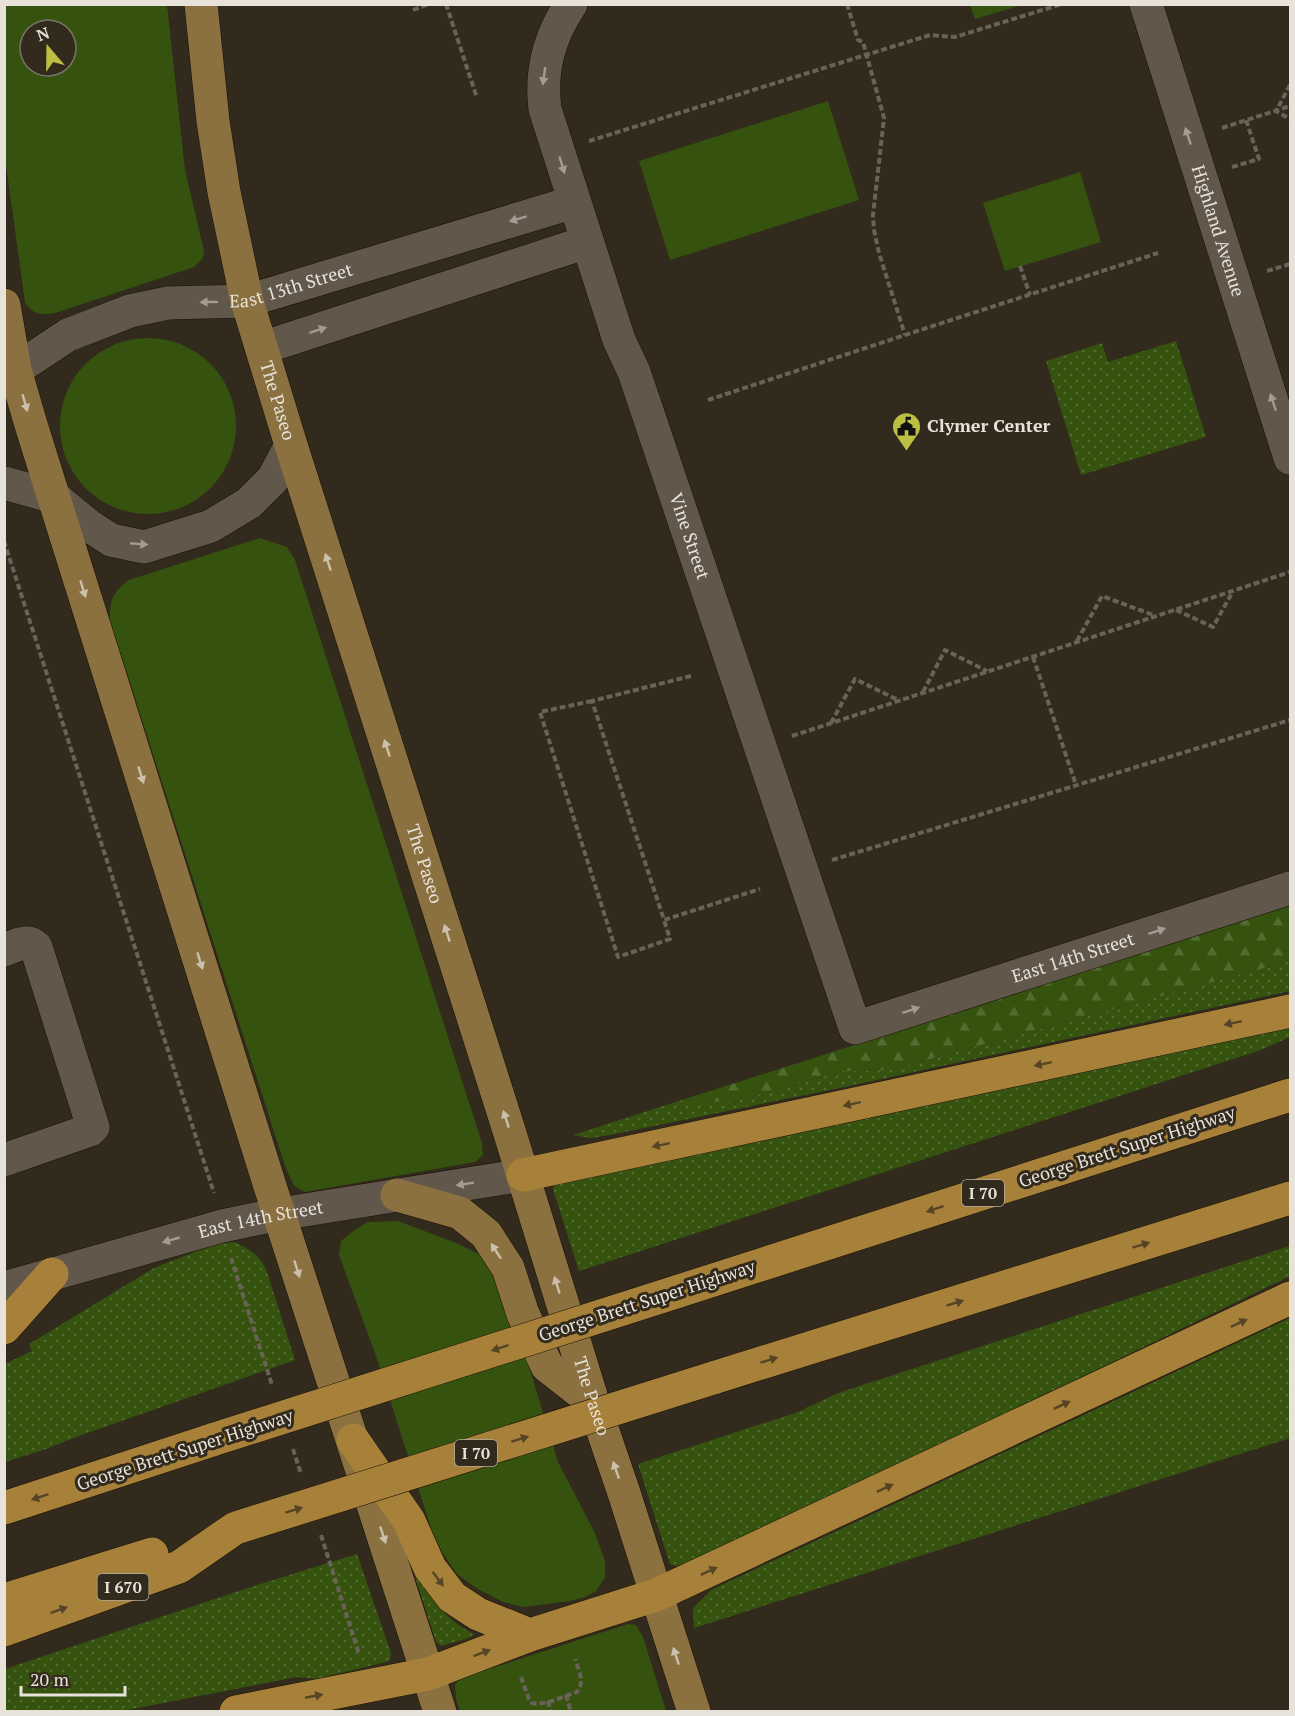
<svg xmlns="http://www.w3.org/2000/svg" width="1295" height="1716" font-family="'PT Serif',serif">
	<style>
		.grass { fill: url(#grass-dots) }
		.forest { fill: url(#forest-firs) }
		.park { fill: #35530f; fill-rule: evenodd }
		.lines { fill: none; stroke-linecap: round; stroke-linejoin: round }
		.minor-casing { stroke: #1a1207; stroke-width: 34 }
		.major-casing { stroke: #1a1207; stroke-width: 34 }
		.highway-casing { stroke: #1a1207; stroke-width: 34 }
		.path { stroke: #6a6257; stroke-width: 4; stroke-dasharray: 6 3; stroke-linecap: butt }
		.minor { stroke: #61574a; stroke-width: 33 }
		.major { stroke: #8b7040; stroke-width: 33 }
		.highway { stroke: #a78139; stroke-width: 33 }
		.highway-bridge-casing { stroke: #1a1207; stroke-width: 34; stroke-linecap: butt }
		.highway-bridge { stroke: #a78139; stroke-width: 33 }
		.oneway { fill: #a49c92 }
		.oneway2 { fill: #cbc0ac }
		.oneway3 { fill: #554425 }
		.labels { text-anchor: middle; stroke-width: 6; stroke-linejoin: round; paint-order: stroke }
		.shield { fill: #322a1d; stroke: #b1aba1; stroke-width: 1.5 }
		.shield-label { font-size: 16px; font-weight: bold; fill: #e7e2da }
		.street-label { font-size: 18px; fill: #e7e2da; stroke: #322a1d }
		.poi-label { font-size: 18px; font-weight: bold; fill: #e7e2da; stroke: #322a1d; text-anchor: start }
	</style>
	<defs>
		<pattern id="grass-dots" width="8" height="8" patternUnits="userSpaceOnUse" patternTransform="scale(1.5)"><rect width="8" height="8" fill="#35530f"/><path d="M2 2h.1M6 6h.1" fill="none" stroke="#526b31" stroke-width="1.8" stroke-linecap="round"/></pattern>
		<pattern id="forest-firs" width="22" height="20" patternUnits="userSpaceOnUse" patternTransform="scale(1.5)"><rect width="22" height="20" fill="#35530f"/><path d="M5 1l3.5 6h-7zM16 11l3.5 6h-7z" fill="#526b31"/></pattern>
	</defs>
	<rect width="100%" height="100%" fill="#322a1d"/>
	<path class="grass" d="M 1176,341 L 1206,437 L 1081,475 L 1046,361 L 1102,343 L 1108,362 Z
		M 1290,961 L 1290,991 L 849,1086 L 610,1135 L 590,1138 L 573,1135 L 685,1099 L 694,1102 L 737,1101 L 843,1071 L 890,1070 Z
		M 1290,1029 L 1290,1037 L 1261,1050 L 579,1271 L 553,1189 L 556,1182 L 1255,1033 Z
		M 234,1242 C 251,1250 257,1253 266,1269 L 295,1360 L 76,1437 L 46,1449 L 5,1462 L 5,1364 L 32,1351 L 29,1344 L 154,1268 L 215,1244 Z
		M 1290,1246 L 1290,1276 L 905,1463 L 687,1564 L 676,1566 L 670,1564 L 638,1464 L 798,1412 L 838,1393 Z
		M 1290,1318 L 1290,1438 L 694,1628 L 693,1608 L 711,1590 Z
		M 403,1539 C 421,1578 433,1614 474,1634 L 469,1638 L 441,1646 L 436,1642 Z
		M 357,1554 L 391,1653 L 390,1661 L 316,1679 L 297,1677 L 122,1711 L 5,1711 L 5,1669 L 251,1587 Z"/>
	<path class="forest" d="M 1290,906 L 1290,961 L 890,1070 L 843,1071 L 737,1101 L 694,1102 L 685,1099 Z"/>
	<path class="park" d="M 4,5 L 167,5 L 185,170 L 204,251 L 203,258 L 194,267 L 55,313 C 41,315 33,315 25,302 L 5,158 ZM 30,30 L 66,30 L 66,66 L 30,66 Z
		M 970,5 L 970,4 L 1022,5 L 975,19 Z
		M 828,101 L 859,200 L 670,260 L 639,161 Z
		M 1080,172 L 1101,242 L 1005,271 L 983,203 Z
		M60 426a88 88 0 1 1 176 0a88 88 0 1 1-176 0Z
		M 260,538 L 287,547 L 295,560 L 482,1143 L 483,1155 L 475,1162 L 305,1192 L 294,1186 L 285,1166 L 110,620 C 110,599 112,593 129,580 Z
		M 398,1221 L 456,1243 L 483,1256 L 510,1304 L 558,1462 L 595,1533 L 605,1561 L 605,1578 L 596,1591 L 585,1597 L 570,1601 L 523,1607 L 503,1602 L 476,1588 L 457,1574 L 442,1552 L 432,1531 L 375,1353 L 339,1255 L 341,1241 L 353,1231 L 368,1222 Z
		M 628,1624 L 636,1625 L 643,1637 L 666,1711 L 460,1711 L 456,1699 L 455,1684 L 461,1678 Z"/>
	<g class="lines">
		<defs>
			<g id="minor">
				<path id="s1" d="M 571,4 C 549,37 540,70 545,109 L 619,340 L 634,372 L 855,1028 L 1290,888"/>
				<path id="s2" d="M 1146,4 L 1290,458"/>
				<path d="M 262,348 L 587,242"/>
				<path id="s3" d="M 15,370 L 68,335 L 130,311 L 168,303 L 247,301 L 574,202"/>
				<path d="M 4,483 L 54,497 L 88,525 L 111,540 L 144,547 L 211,526 L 249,503 L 273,479 L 291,445"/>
				<path d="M 4,950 C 15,946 27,938 36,947 L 93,1127 L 90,1130 L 4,1160"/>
				<path id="s4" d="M 4,1288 L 222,1226 L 280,1214 L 523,1175"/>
			</g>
			<g id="major">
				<path id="s5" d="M 201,4 L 213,121 L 224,192 L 247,301 L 291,445 L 507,1124 L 593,1402 L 624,1493 L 694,1712"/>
				<path d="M 4,305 L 15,370 L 32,428 L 269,1183 L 440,1712"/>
				<path d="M 397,1195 L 460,1213 L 486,1234 L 508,1268 L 523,1314 L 547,1366 L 593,1402"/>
			</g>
			<path id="highway" d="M 523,1175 L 1290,1011
				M 676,1292 L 1290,1095
				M 4,1328 L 52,1274
				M 713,1378 L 1290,1198
				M 353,1440 L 409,1521 L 430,1568 L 452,1597 L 478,1614 L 530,1635
				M 4,1508 L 215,1439
				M 4,1600 L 152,1554
				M 4,1630 L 179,1567 L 234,1529
				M 236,1712 L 428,1674 L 530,1635 L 656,1595 L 1290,1298"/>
		</defs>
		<use href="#minor" class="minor-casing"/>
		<use href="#major" class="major-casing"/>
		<use href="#highway" class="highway-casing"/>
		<path class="path" d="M 446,4 L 477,98
			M 847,4 L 858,40 L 863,42 L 884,118 L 873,215 L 874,230 L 879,253 L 905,335
			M 413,10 L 429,4
			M 1290,85 L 1276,111 L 1290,119
			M 1222,128 L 1290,106
			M 589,141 L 930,35 L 955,37 L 1062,4
			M 1232,167 L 1259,159 L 1246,120
			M 1020,266 L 1030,295
			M 1267,271 L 1290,264
			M 708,400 L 905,335 L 1158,253
			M 4,541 L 214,1193
			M 1176,610 L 1213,627 L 1233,591
			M 1077,641 L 1102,596 L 1156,616
			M 1033,657 L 1076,785
			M 691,676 L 592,701 L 664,920 L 760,889
			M 923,692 L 945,650 L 987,671
			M 592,701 L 540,712 L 618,957 L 670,939 L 664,920
			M 831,723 L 855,679 L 900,701
			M 792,736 L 1290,572
			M 832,860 L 1290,720
			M 231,1258 L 272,1385
			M 293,1449 L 301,1474
			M 321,1535 L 359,1654
			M 521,1677 L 529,1699 L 532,1703 C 545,1706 564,1696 577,1692 C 585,1682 579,1671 575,1659
			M 566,1695 L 571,1712
			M 548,1701 L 551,1712"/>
		<use href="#minor" class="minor"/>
		<use href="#major" class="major"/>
		<use href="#highway" class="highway"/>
		<defs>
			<path id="highway-bridge" d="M 215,1439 L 676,1292
				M 239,1527 L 713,1378"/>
		</defs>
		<use href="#highway-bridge" class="highway-bridge-casing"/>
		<use href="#highway-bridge" class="highway-bridge"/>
	</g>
	<defs><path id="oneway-solid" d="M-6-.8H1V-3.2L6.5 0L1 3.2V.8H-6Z" transform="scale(1.5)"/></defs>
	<g class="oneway">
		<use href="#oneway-solid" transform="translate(544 76) rotate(98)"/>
		<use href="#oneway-solid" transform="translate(1188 136) rotate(-108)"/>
		<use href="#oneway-solid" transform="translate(562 165) rotate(73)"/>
		<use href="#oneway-solid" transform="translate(518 219) rotate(163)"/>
		<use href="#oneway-solid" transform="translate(209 302) rotate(179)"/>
		<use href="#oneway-solid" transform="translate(318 330) rotate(-18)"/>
		<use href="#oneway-solid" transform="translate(1273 402) rotate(-108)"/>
		<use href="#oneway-solid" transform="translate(139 544) rotate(5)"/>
		<use href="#oneway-solid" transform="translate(1157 931) rotate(-18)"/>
		<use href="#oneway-solid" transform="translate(911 1010) rotate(-18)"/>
		<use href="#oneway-solid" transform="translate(465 1184) rotate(171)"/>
		<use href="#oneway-solid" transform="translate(171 1240) rotate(164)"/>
	</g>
	<g class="oneway2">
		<use href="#oneway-solid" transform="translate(25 403) rotate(74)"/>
		<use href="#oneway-solid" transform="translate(328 562) rotate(-108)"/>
		<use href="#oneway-solid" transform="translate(83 589) rotate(73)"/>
		<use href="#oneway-solid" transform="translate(387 748) rotate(-108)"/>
		<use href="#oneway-solid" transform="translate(141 775) rotate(73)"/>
		<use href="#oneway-solid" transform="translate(447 933) rotate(-108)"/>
		<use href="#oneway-solid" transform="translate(200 961) rotate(73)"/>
		<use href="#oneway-solid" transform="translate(506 1119) rotate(-108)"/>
		<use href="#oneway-solid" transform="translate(496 1251) rotate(-123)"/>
		<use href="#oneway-solid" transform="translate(297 1269) rotate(72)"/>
		<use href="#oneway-solid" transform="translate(557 1285) rotate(-107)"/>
		<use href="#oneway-solid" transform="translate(616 1470) rotate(-109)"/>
		<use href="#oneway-solid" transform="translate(383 1535) rotate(72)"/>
		<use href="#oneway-solid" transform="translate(676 1656) rotate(-108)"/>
	</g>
	<g class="oneway3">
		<use href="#oneway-solid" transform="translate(1233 1023) rotate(168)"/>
		<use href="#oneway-solid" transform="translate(1043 1064) rotate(168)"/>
		<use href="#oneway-solid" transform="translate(852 1104) rotate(168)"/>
		<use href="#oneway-solid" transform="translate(661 1145) rotate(168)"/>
		<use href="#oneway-solid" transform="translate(935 1209) rotate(162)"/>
		<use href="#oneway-solid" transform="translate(1141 1245) rotate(-17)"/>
		<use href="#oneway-solid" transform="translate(955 1303) rotate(-17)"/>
		<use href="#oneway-solid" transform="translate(1239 1323) rotate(-25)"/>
		<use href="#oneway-solid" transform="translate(500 1348) rotate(162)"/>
		<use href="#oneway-solid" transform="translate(769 1360) rotate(-17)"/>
		<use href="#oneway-solid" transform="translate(1062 1405) rotate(-25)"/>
		<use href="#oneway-solid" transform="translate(520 1439) rotate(-17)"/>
		<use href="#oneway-solid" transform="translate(885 1488) rotate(-25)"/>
		<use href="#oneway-solid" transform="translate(40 1497) rotate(162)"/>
		<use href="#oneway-solid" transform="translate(294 1510) rotate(-17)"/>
		<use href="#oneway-solid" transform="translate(709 1571) rotate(-25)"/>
		<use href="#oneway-solid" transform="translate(438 1579) rotate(53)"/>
		<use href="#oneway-solid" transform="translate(59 1610) rotate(-20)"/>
		<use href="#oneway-solid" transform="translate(482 1653) rotate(-21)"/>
		<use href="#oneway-solid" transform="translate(314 1696) rotate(-11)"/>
	</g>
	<defs>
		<symbol id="civic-pin" viewBox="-11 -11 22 30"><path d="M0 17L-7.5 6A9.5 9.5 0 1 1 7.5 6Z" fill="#bdbf43" stroke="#322a1d"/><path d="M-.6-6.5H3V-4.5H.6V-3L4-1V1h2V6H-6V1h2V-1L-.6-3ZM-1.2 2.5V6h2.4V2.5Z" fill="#111"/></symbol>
	</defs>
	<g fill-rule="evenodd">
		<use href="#civic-pin" x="890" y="410" width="33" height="45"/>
	</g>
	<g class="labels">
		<g class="shield">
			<rect x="962" y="1180" width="42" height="26" rx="4.5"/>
			<rect x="455" y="1440" width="42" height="26" rx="4.5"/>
			<rect x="97.5" y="1574" width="51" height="26" rx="4.5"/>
		</g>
		<g class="shield-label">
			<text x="983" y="1199">I 70</text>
			<text x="476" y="1459">I 70</text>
			<text x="123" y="1593">I 670</text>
		</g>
		<g class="street-label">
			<text dy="6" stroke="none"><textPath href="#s2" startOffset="238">Highland Avenue</textPath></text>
			<text dy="6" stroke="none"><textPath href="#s3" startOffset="294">East 13th Street</textPath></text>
			<text dy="6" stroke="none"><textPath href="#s5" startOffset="405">The Paseo</textPath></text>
			<text dy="6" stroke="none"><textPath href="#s1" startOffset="562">Vine Street</textPath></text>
			<text dy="6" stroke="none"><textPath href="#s5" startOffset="891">The Paseo</textPath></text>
			<text dy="6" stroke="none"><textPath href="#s1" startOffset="1310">East 14th Street</textPath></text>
			<text transform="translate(1127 1147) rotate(-18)" y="6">George Brett Super Highway</text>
			<text dy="6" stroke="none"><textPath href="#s4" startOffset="266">East 14th Street</textPath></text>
			<text transform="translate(647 1301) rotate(-18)" y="6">George Brett Super Highway</text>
			<text dy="6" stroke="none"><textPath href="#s5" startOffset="1449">The Paseo</textPath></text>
			<text transform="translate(185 1450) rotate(-18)" y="6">George Brett Super Highway</text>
		</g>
		<g class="poi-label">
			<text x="927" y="432">Clymer Center</text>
		</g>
	</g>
	<rect width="1295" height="1716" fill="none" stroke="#e7e2da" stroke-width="12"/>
	<g transform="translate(48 48) rotate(340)"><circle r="28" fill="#322a1d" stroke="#7a7469" stroke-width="1.5"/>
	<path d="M0-4.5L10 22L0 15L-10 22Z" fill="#bdbf43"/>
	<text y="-9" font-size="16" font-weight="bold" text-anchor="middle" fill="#e7e2da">N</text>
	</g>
	<path d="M21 1686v9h104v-9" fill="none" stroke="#e7e2da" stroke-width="3"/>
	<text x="30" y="1686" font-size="18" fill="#e7e2da" stroke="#322a1d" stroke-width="4.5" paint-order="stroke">20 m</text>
</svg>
